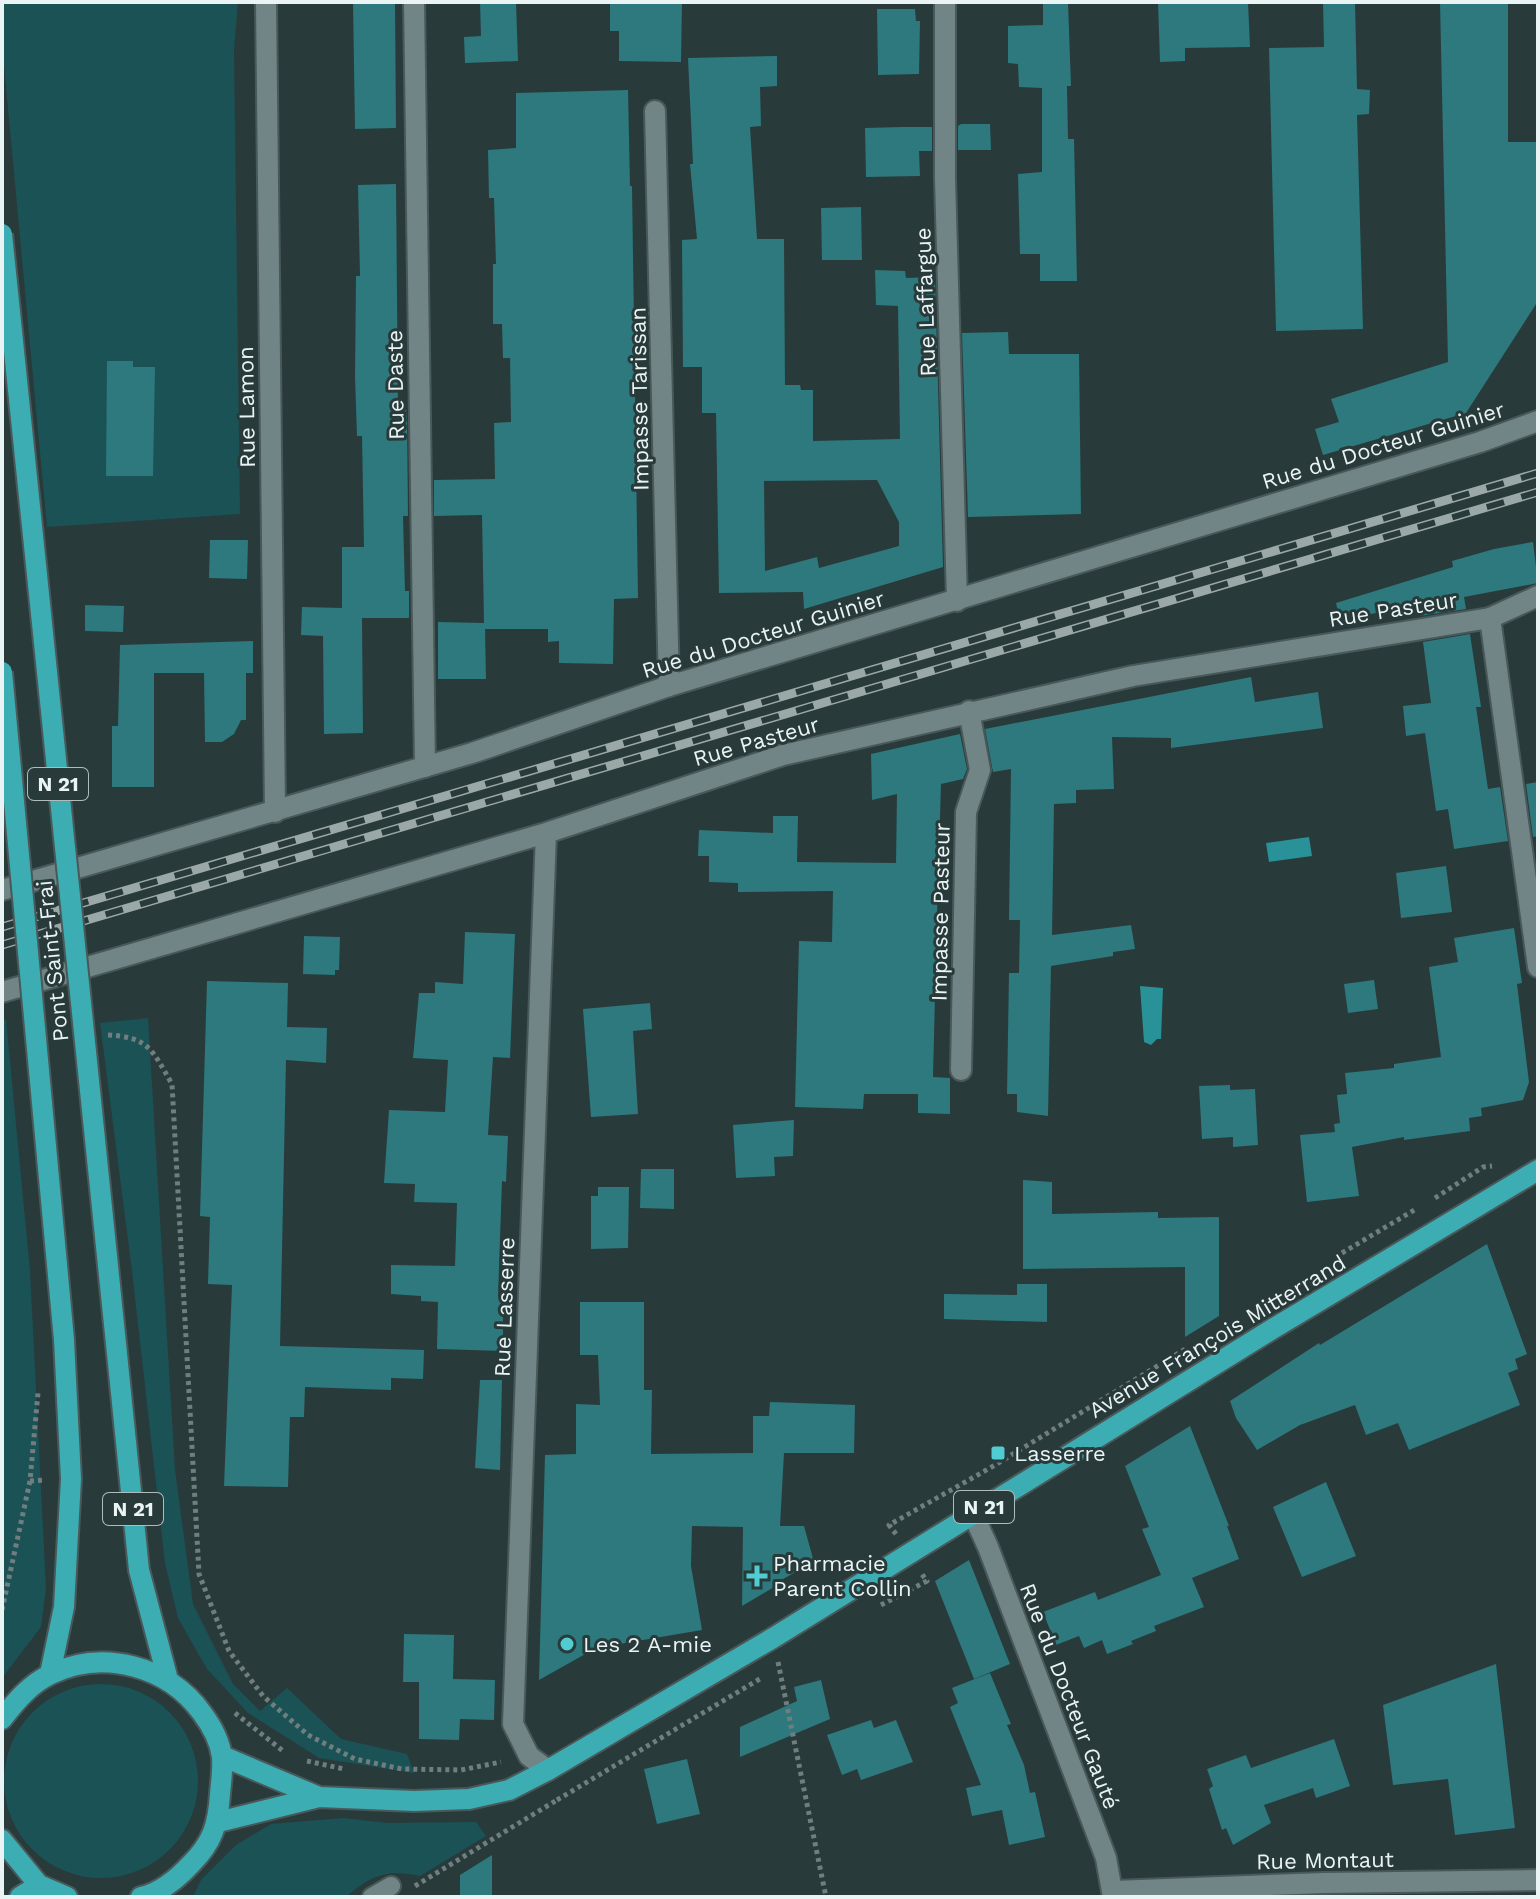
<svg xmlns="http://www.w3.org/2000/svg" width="1540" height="1899" font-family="'Work Sans',sans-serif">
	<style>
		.green { fill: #1b5255 }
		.water { fill: #299298 }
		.building { fill: #2d797d; fill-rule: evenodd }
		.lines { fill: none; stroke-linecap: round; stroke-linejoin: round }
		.service-casing { stroke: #495859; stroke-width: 22 }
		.minor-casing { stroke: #495859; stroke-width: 24 }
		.tertiary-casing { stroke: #495859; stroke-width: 24 }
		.primary-casing { stroke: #495859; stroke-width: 24 }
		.path { stroke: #707e7f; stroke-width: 5; stroke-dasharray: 4 4; stroke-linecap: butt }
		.service { stroke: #728586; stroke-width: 18 }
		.minor { stroke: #728586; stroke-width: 20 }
		.tertiary { stroke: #728586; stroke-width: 20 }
		.primary { stroke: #3cadb2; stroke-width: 20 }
		.rail-casing { stroke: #9ba8a8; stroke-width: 9 }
		.rail { stroke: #293a3b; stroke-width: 6; stroke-dasharray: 18; stroke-linecap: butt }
		.primary-bridge-casing { stroke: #495859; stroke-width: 24; stroke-linecap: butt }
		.primary-bridge { stroke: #3cadb2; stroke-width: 20 }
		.poi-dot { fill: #51ccd3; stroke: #293a3b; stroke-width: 3 }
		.labels { text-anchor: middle; stroke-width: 6; stroke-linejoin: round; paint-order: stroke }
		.shield { fill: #293a3b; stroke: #b0bcbc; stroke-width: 2 }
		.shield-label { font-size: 20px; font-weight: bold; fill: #eaf4f4 }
		.street-label { font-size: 22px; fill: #eaf4f4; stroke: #293a3b }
		.poi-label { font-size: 22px; fill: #eaf4f4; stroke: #293a3b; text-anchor: start }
	</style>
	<rect width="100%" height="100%" fill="#293a3b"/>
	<path class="green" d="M 10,2 L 238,2 L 234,50 L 240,514 L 47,527 L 2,44 L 2,4 Z
		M 148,1018 L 175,1470 L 193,1604 L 233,1684 L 260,1711 L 287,1688 L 341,1739 L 407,1754 L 414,1773 L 319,1758 L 248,1713 L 207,1669 L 178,1618 L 165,1563 L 132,1271 L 100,1023 Z
		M 6,1019 L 30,1271 L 46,1588 L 41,1627 L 2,1678 L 2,1021 Z
		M4 1781a97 97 0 1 1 194 0a97 97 0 1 1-194 0Z
		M 343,1818 L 387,1823 L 476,1822 L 486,1836 L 420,1876 C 387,1869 371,1875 346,1897 L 193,1897 L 201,1880 L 236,1845 L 271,1824 Z"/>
	<path class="water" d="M 1309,837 L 1312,856 L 1269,862 L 1266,843 Z
		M 1140,986 L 1163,988 L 1161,1039 L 1157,1039 L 1151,1045 L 1144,1042 Z"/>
	<path class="building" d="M 353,2 L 395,2 L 396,128 L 355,129 Z
		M 480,2 L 516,2 L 518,61 L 465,63 L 464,37 L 481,36 Z
		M 610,2 L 682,2 L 681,62 L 619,61 L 619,31 L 610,31 Z
		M 1043,2 L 1068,2 L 1071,86 L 1067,86 L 1068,139 L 1074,139 L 1077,281 L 1040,281 L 1040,254 L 1020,254 L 1018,174 L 1042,172 L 1042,88 L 1019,87 L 1018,64 L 1008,63 L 1008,26 L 1043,25 Z
		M 1158,2 L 1248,2 L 1250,47 L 1185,48 L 1185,61 L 1160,62 Z
		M 1323,2 L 1355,2 L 1357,89 L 1370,90 L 1369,114 L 1357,115 L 1363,329 L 1276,331 L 1269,48 L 1324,47 Z
		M 1440,2 L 1508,2 L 1508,142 L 1538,142 L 1538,301 L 1466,413 L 1323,455 L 1315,429 L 1339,422 L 1331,399 L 1448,362 Z
		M 877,9 L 915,9 L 916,21 L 920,21 L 919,74 L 878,75 Z
		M 777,56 L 777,86 L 760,87 L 761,126 L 750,127 L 757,239 L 784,239 L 785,385 L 800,385 L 801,390 L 813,390 L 813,441 L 900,439 L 898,306 L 876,305 L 875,270 L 905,271 L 906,278 L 935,277 L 943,567 L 804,609 L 803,592 L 719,593 L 716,413 L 702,413 L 702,367 L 683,367 L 682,240 L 697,239 L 690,164 L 693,164 L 688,58 ZM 877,480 L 899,522 L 899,546 L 819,568 L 817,557 L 765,571 L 764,481 Z
		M 628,90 L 630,186 L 632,186 L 638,598 L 614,599 L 613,664 L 559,663 L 559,641 L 548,642 L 548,629 L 485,629 L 486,679 L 438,679 L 438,622 L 484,623 L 482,515 L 434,516 L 434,480 L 495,479 L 494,423 L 511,422 L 510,358 L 503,358 L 502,324 L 493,324 L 493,264 L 496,264 L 494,198 L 489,198 L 488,150 L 516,148 L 516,93 Z
		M 961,124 L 990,124 L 991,150 L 958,150 L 958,126 Z
		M 902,127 L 932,127 L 932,151 L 919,151 L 920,176 L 866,177 L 865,128 Z
		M 396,184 L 398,406 L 405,407 L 407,416 L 408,516 L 403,516 L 405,591 L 409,591 L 409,618 L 362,618 L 363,733 L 324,734 L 323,636 L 301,635 L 302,607 L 342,608 L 342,547 L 364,547 L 362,436 L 357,436 L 355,377 L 356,276 L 360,276 L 358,185 Z
		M 861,207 L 862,260 L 822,260 L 821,208 Z
		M 1008,332 L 1009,354 L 1079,354 L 1081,514 L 968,517 L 962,333 Z
		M 107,361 L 133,361 L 133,367 L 155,367 L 153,476 L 106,476 Z
		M 210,540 L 248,540 L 247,579 L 209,578 Z
		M 1533,542 L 1538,583 L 1464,597 L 1466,609 L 1420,616 L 1418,605 L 1340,620 L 1336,603 L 1453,567 L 1452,561 L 1494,549 Z
		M 85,605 L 124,606 L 123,632 L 85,631 Z
		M 1470,634 L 1481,707 L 1476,707 L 1488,789 L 1500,787 L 1508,841 L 1454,849 L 1448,809 L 1436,811 L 1425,733 L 1406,736 L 1403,706 L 1431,703 L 1423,642 Z
		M 253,641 L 253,673 L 246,673 L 246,720 L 241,720 L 234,734 L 222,742 L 205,742 L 204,673 L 154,673 L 154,787 L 112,787 L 112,726 L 118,726 L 120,645 Z
		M 1251,677 L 1255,702 L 1318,692 L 1323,728 L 1171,748 L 1171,738 L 1112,737 L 1114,789 L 1076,790 L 1076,803 L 1054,804 L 1052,935 L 1131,925 L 1135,949 L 1113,952 L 1113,956 L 1051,966 L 1048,1116 L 1017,1112 L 1017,1094 L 1007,1094 L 1009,973 L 1019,973 L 1020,920 L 1009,920 L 1011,769 L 993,772 L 985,729 Z
		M 960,734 L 967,769 L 963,779 L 941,784 L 937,915 L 933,1077 L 950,1078 L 950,1114 L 918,1113 L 918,1094 L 864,1094 L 863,1109 L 795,1107 L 799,941 L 832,942 L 833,891 L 738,892 L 738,883 L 709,882 L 709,856 L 698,856 L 699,830 L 773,833 L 773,816 L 798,816 L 797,862 L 896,863 L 897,794 L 872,800 L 871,754 Z
		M 1538,782 L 1538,836 L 1533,837 L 1526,784 Z
		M 1446,866 L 1452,912 L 1401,918 L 1396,873 Z
		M 1514,928 L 1522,983 L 1517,984 L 1529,1082 L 1523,1100 L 1481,1108 L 1482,1116 L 1469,1118 L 1470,1131 L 1404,1140 L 1404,1137 L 1352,1147 L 1359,1196 L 1307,1202 L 1300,1135 L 1335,1132 L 1334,1124 L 1340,1123 L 1337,1095 L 1347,1094 L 1345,1073 L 1394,1068 L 1394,1064 L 1441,1057 L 1429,967 L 1458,962 L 1454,938 Z
		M 465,932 L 515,934 L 510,1058 L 493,1057 L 488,1135 L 508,1136 L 506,1182 L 502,1181 L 498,1297 L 503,1297 L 503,1351 L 437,1349 L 438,1302 L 421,1301 L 421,1296 L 391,1294 L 391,1265 L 455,1266 L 457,1203 L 414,1202 L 415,1184 L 384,1183 L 389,1110 L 445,1112 L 448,1060 L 413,1058 L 419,993 L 435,993 L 435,982 L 463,984 Z
		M 304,936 L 340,937 L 339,970 L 335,970 L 335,975 L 303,974 Z
		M 1374,980 L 1378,1009 L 1348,1013 L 1344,984 Z
		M 207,981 L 288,983 L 287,1027 L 327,1028 L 326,1063 L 286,1060 L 280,1346 L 424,1350 L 423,1379 L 391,1378 L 391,1390 L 305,1387 L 304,1417 L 290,1417 L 288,1487 L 224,1486 L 232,1285 L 208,1284 L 210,1217 L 200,1216 Z
		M 650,1003 L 652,1029 L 633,1031 L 638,1114 L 591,1117 L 583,1009 Z
		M 1230,1085 L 1230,1090 L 1255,1089 L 1258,1145 L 1233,1147 L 1233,1137 L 1202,1139 L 1199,1086 Z
		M 794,1120 L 793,1156 L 774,1157 L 775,1176 L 736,1178 L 733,1125 Z
		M 641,1169 L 674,1169 L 674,1209 L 640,1208 Z
		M 1023,1180 L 1052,1182 L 1052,1214 L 1158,1212 L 1158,1218 L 1219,1217 L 1219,1316 L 1185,1337 L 1185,1267 L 1023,1269 Z
		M 598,1187 L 629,1187 L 628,1248 L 591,1249 L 591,1196 L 598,1196 Z
		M 1487,1244 L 1527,1354 L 1515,1359 L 1518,1369 L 1508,1373 L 1520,1405 L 1409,1450 L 1398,1423 L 1366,1435 L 1355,1405 L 1300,1425 L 1257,1450 L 1236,1418 L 1230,1401 L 1319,1343 L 1320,1345 Z
		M 1017,1284 L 1047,1284 L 1047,1322 L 944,1319 L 944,1294 L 1017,1295 Z
		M 580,1302 L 644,1302 L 644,1390 L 652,1390 L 651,1454 L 753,1453 L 753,1416 L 769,1416 L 770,1402 L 855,1405 L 854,1453 L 784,1453 L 780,1526 L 804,1526 L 814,1562 L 774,1584 L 774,1587 L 742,1606 L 743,1527 L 692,1526 L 691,1566 L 702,1630 L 596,1648 L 539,1680 L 545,1455 L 576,1454 L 576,1404 L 600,1405 L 598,1355 L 580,1355 Z
		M 480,1380 L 502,1380 L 500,1470 L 475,1468 Z
		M 1190,1426 L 1229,1526 L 1227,1526 L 1239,1559 L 1192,1578 L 1204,1607 L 1154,1626 L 1156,1631 L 1131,1641 L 1133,1644 L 1107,1654 L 1102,1640 L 1084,1648 L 1079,1636 L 1056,1645 L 1043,1612 L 1095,1592 L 1098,1600 L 1161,1575 L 1142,1529 L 1149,1527 L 1125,1466 Z
		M 1326,1482 L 1356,1556 L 1302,1577 L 1273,1507 Z
		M 969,1560 L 1010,1664 L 974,1679 L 935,1581 Z
		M 404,1634 L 454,1635 L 453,1679 L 495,1680 L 494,1720 L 460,1719 L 459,1740 L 419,1739 L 419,1682 L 403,1682 Z
		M 1496,1664 L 1515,1828 L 1455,1835 L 1448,1779 L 1393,1785 L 1383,1705 Z
		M 990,1673 L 1011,1724 L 1007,1725 L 1024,1765 L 1030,1793 L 1035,1792 L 1045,1837 L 1009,1845 L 1002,1810 L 972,1816 L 966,1788 L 981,1785 L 950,1707 L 958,1703 L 952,1688 Z
		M 821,1680 L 830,1719 L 740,1757 L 740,1727 L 797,1701 L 794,1687 Z
		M 871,1720 L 874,1728 L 896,1720 L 913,1762 L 861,1780 L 857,1769 L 842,1775 L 827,1735 Z
		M 1334,1739 L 1350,1786 L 1316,1798 L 1313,1788 L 1264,1805 L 1271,1823 L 1233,1845 L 1226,1828 L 1222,1830 L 1209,1789 L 1213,1786 L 1207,1769 L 1246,1755 L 1251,1768 Z
		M 687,1759 L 700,1814 L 657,1824 L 644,1769 Z
		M 492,1855 L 492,1897 L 460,1897 L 460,1875 Z"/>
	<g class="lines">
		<defs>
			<path id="service" d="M 372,1897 L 391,1886"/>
			<path id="minor" d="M 266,2 L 275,812
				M 414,2 L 425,767
				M 945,2 L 945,179 L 957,601
				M 655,111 L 669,686
				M 546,833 L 513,1724 L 529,1756 L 548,1770
				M 2,992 L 546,833 L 783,755 L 1133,676 L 1490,618
				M 961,1070 L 966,812 L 980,770 L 969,711
				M 973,1514 L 988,1547 L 1106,1858 L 1113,1897
				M 1114,1891 L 1324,1883 L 1538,1880"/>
			<path id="tertiary" d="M 1538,596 L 1490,618 L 1538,967
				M 2,890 L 472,753 L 669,686 L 1480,442 L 1538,421"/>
			<path id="primary" d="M 115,1334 L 139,1570 L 168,1680
				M 50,1674 L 64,1607 L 71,1479 L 64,1340
				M 2,1719 C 16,1701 30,1684 51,1674 C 104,1649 168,1666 202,1713 C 211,1725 220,1742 222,1757 C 223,1769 221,1782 220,1794 C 218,1824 213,1842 191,1864 C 178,1878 160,1893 141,1897
				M 222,1756 L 319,1797
				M 218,1822 L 319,1797 L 414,1801 L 469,1799 L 509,1790 L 548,1770 L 773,1638 L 1274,1328 L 1538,1170
				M 2,1840 L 39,1885 L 67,1897
				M 20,1897 L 39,1885"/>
		</defs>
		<use href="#service" class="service-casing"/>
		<use href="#minor" class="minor-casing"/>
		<use href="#tertiary" class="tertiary-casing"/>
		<use href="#primary" class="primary-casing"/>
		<path class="path" d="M 108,1035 C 149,1037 152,1050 172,1084 L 199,1574 L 229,1651 L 263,1696 L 308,1735 L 355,1759 L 402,1769 L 461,1770 L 501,1762
			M 1435,1198 L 1483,1167 L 1492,1166
			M 1342,1253 L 1416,1209
			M 30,1481 L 45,1480
			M 896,1534 L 889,1525 L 990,1468 L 1187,1348
			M 881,1605 L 927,1581 L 921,1573
			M 2,1610 L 30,1481 L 38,1393
			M 778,1662 L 826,1897
			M 235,1713 L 283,1751
			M 307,1761 L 344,1769
			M 557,1800 L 763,1677
			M 415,1886 L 557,1800"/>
		<use href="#service" class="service"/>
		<use href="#minor" class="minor"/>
		<use href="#tertiary" class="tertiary"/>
		<use href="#primary" class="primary"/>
		<defs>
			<path id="rail" d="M 2,927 L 1538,473
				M 2,945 L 1538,492"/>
		</defs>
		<use href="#rail" class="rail-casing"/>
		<use href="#rail" class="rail"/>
		<defs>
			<path id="primary-bridge" d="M 2,234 L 115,1334
				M 2,672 L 64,1340"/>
		</defs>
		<use href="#primary-bridge" class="primary-bridge-casing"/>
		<use href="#primary-bridge" class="primary-bridge"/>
	</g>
	<g class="poi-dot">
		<rect x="990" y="1445" width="16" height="16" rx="4"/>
		<path d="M753 1564h8v8h8v8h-8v8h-8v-8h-8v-8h8z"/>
		<circle cx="567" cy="1644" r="8"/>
	</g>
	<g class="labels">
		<g class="shield">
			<rect x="28" y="768" width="60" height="32" rx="6"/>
			<rect x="954" y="1491" width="60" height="32" rx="6"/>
			<rect x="103" y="1493" width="60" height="32" rx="6"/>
		</g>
		<g class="shield-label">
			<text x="58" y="791">N 21</text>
			<text x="984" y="1514">N 21</text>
			<text x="133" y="1516">N 21</text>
		</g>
		<g class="street-label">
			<text transform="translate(925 302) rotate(-92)" y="8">Rue Laffargue</text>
			<text transform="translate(395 385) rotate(-91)" y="8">Rue Daste</text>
			<text transform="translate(639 399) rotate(-91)" y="8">Impasse Tarissan</text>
			<text transform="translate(246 407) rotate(-91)" y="8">Rue Lamon</text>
			<text transform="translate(1383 445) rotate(-17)" y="8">Rue du Docteur Guinier</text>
			<text transform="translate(1393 609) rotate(-9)" y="8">Rue Pasteur</text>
			<text transform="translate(763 634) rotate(-17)" y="8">Rue du Docteur Guinier</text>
			<text transform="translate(756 741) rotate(-16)" y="8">Rue Pasteur</text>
			<text transform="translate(940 912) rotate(-89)" y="8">Impasse Pasteur</text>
			<text transform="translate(52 961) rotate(-96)" y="8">Pont Saint-Frai</text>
			<text transform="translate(504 1307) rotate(-88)" y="8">Rue Lasserre</text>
			<text transform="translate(1217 1336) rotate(-31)" y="8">Avenue François Mitterrand</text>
			<text transform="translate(1070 1696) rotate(69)" y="8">Rue du Docteur Gauté</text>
			<text transform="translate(1325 1860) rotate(-1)" y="8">Rue Montaut</text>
		</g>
		<g class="poi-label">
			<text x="1014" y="1461">Lasserre</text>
			<text x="773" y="1571">Pharmacie<tspan x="773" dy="25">Parent Collin</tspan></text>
			<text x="583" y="1652">Les 2 A-mie</text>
		</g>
	</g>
	<rect width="1540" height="1899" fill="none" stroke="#eaf4f4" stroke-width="8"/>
</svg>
